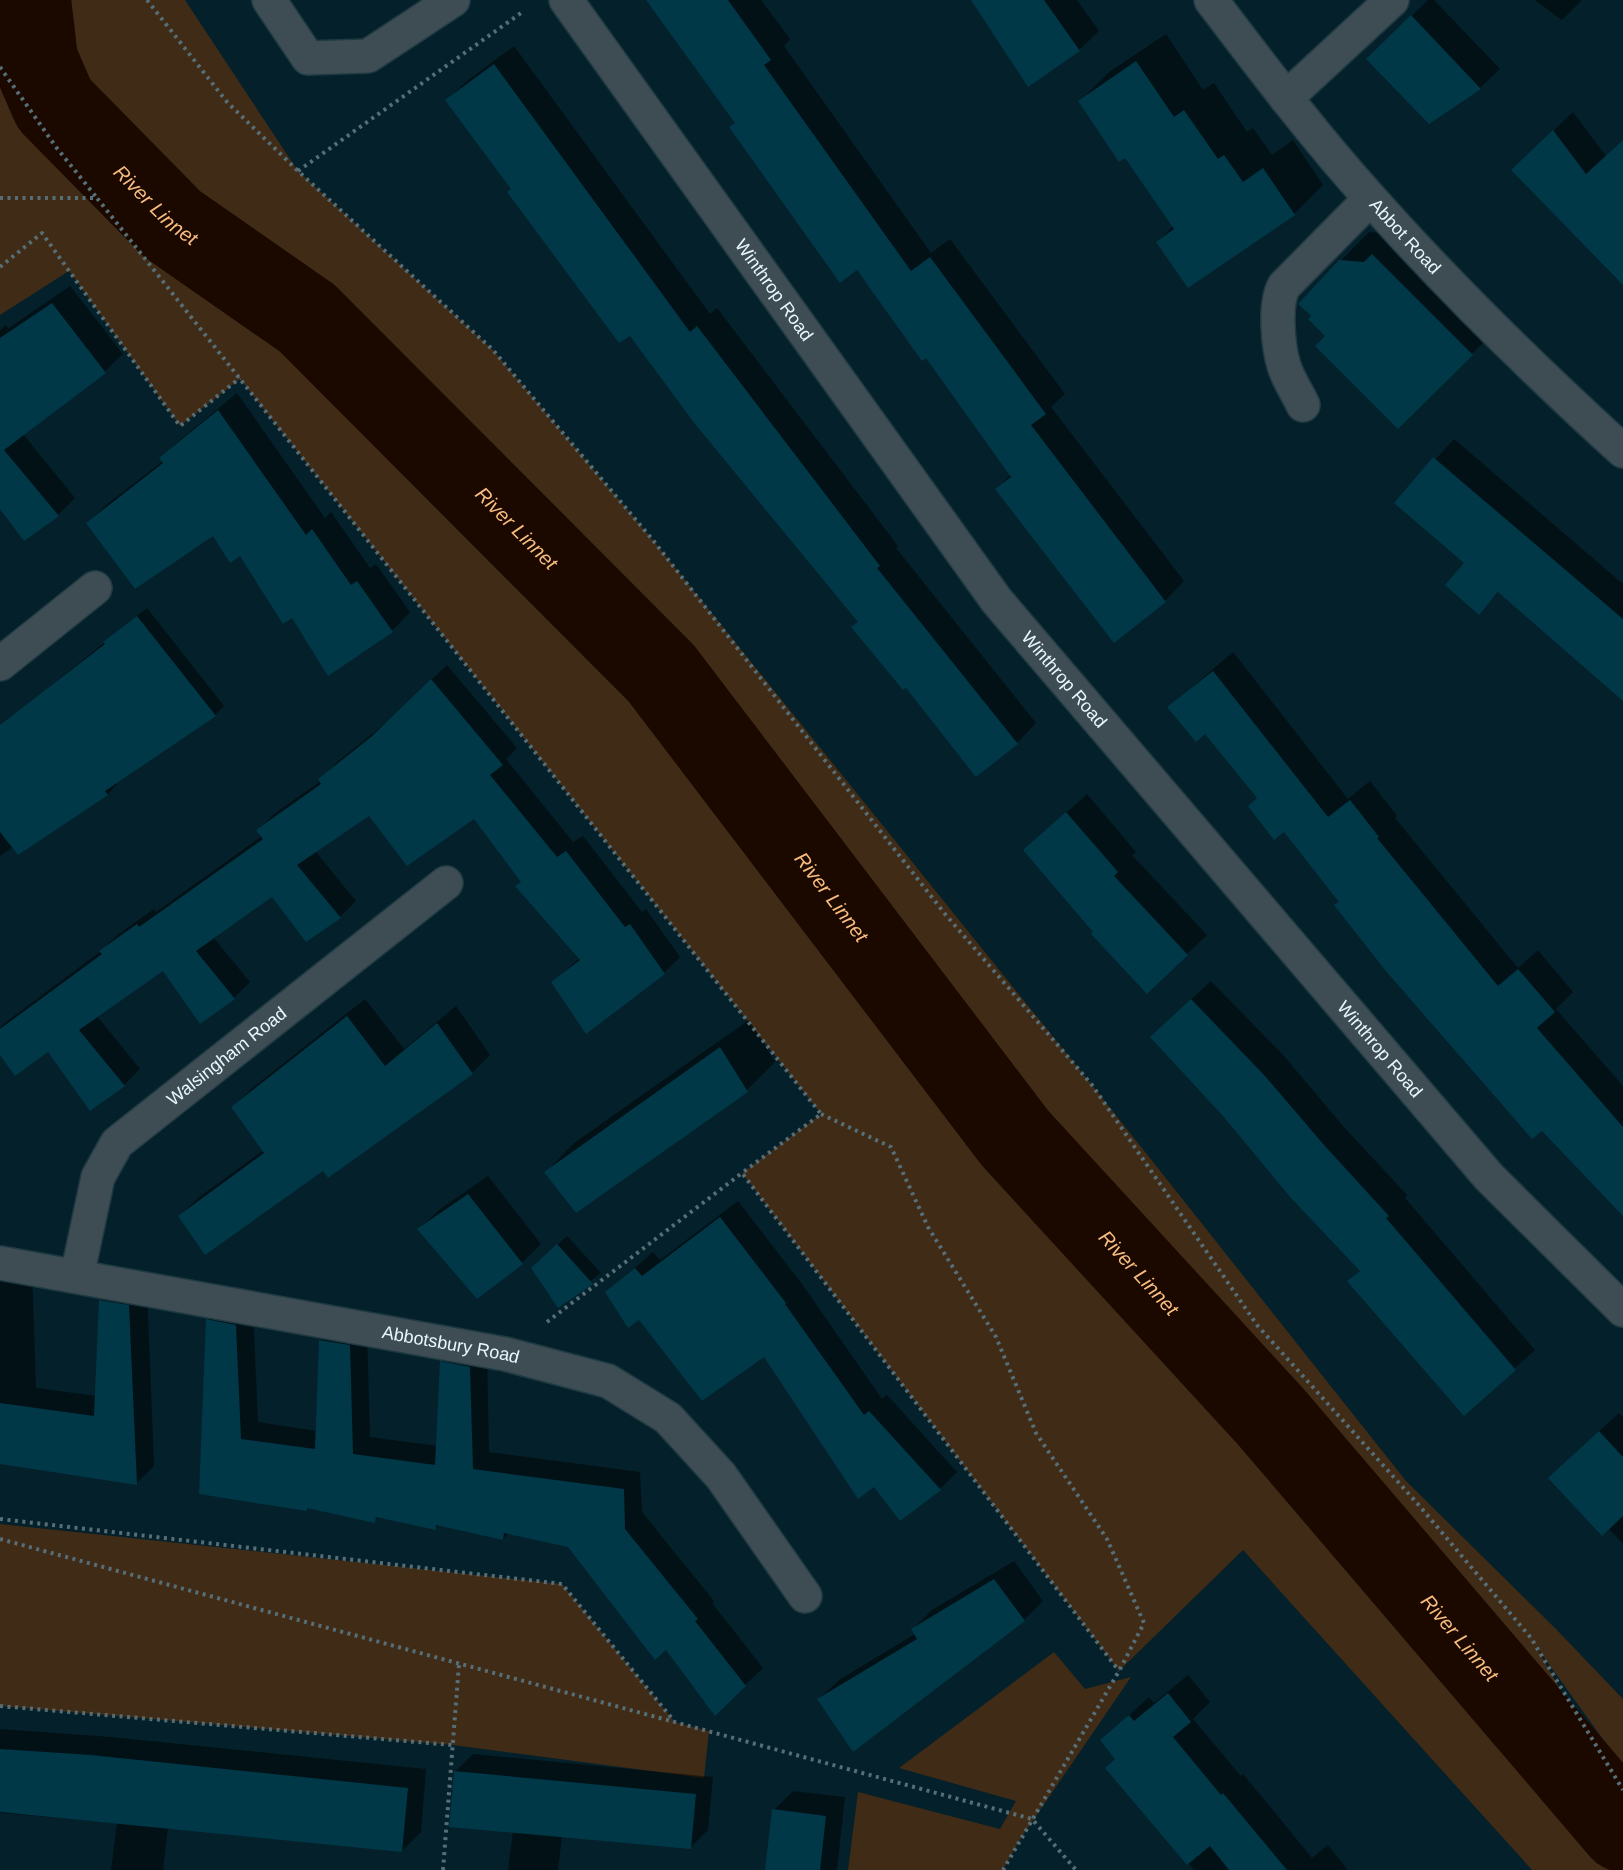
<svg xmlns="http://www.w3.org/2000/svg" width="1623" height="1870" font-family="Helvetica,sans-serif">
	<style>
		.green { fill: #3f2b16 }
		.shadow { fill: #0007 }
		.lines { fill: none; stroke-linecap: round; stroke-linejoin: round }
		.river { stroke: #1b0900; stroke-width: 86 }
		.building { fill: #013848 }
		.minor-casing { stroke: #1f3a43; stroke-width: 36 }
		.path { stroke: #576e77; stroke-width: 4; stroke-dasharray: 3 4.5; stroke-linecap: butt }
		.minor { stroke: #3e4d53; stroke-width: 33 }
		.labels { text-anchor: middle; stroke-width: 4.5; stroke-linejoin: round; paint-order: stroke }
		.street-label { font-size: 18px; fill: #e8f7fe; stroke: #04202a }
		.water-label { font-size: 20px; font-style: italic; fill: #f8bc7f; stroke: #04202a }
	</style>
	<rect width="100%" height="100%" fill="#04202a"/>
	<path class="green" d="M 0,0 L 185,0 L 298,171 L 493,350 L 652,539 L 1092,1085 L 1406,1481 L 1555,1628 L 1623,1699 L 1623,1767 L 1535,1645 L 1623,1799 L 1623,1870 L 1532,1870 L 1243,1550 L 1119,1671 L 742,1173 L 821,1114 L 240,379 L 180,426 L 69,271 L 0,315 Z
		M 0,1524 L 562,1584 L 675,1722 L 709,1731 L 704,1778 L 452,1745 L 0,1706 Z
		M 1054,1652 L 1085,1689 L 1131,1677 L 1021,1838 L 1003,1870 L 848,1870 L 858,1792 L 1000,1829 L 1016,1801 L 899,1768 Z"/>
	<path class="shadow" d="M 648,0 L 761,0 L 790,39 L 784,46 L 931,253 L 950,239 L 1065,394 L 1051,407 L 1184,581 L 1165,601 L 997,489 L 1011,474 L 927,356 L 736,122 Z
		M 972,0 L 1077,0 L 1099,31 L 1079,50 Z
		M 1428,0 L 1434,0 L 1500,69 L 1480,88 L 1429,122 L 1368,59 Z
		M 1535,0 L 1582,0 L 1562,20 Z
		M 1166,34 L 1203,90 L 1214,83 L 1247,132 L 1253,128 L 1272,155 L 1293,140 L 1323,185 L 1294,214 L 1188,286 L 1158,242 L 1173,226 L 1126,156 L 1080,101 L 1109,72 Z
		M 514,46 L 710,314 L 717,308 L 898,546 L 896,548 L 1036,723 L 1017,743 L 859,621 L 512,189 L 447,100 L 467,81 Z
		M 1573,112 L 1606,156 L 1623,141 L 1623,284 L 1513,170 Z
		M 1369,232 L 1394,234 L 1500,326 L 1398,427 L 1300,303 Z
		M 70,286 L 123,354 L 105,371 L 23,434 L 75,498 L 58,515 L 0,506 L 0,330 L 6,325 L 9,328 Z
		M 237,393 L 325,518 L 331,512 L 370,568 L 376,564 L 410,612 L 392,631 L 292,616 L 240,554 L 213,534 L 88,523 L 106,505 L 163,461 L 161,458 L 180,440 Z
		M 1454,439 L 1623,584 L 1623,699 L 1499,592 L 1479,613 L 1466,563 L 1396,503 Z
		M 147,608 L 224,706 L 215,715 L 115,782 L 117,784 L 108,794 L 72,818 L 5,723 Z
		M 1233,652 L 1348,799 L 1370,781 L 1397,816 L 1395,818 L 1518,968 L 1538,950 L 1573,992 L 1556,1009 L 1623,1086 L 1623,1213 L 1340,901 L 1205,732 L 1169,707 Z
		M 447,665 L 517,748 L 506,759 L 573,842 L 583,836 L 642,912 L 646,909 L 680,957 L 664,973 L 552,982 L 580,958 L 475,817 L 369,813 L 315,851 L 356,901 L 340,917 L 273,895 L 213,937 L 250,982 L 234,998 L 163,969 L 97,1016 L 140,1069 L 124,1085 L 49,1050 L 0,1052 L 0,1028 L 6,1022 L 101,951 L 117,935 L 154,909 L 156,912 L 262,836 L 258,830 L 274,814 L 321,781 L 336,763 L 388,721 Z
		M 0,790 L 20,842 L 0,856 Z
		M 1087,794 L 1136,852 L 1132,855 L 1207,935 L 1187,954 L 1095,932 L 1025,850 Z
		M 1211,981 L 1284,1056 L 1343,1126 L 1407,1195 L 1405,1198 L 1535,1350 L 1464,1414 L 1349,1281 L 1361,1270 L 1171,1018 Z
		M 365,999 L 404,1049 L 456,1006 L 490,1055 L 472,1073 L 324,1169 L 180,1216 L 198,1198 L 264,1150 L 233,1107 L 251,1089 Z
		M 749,1020 L 775,1062 L 747,1090 L 546,1172 L 574,1143 Z
		M 488,1176 L 541,1244 L 522,1263 L 419,1229 L 439,1210 Z
		M 738,1201 L 802,1284 L 882,1399 L 887,1395 L 957,1472 L 940,1489 L 874,1485 L 764,1355 L 640,1318 L 607,1292 L 653,1252 L 660,1260 Z
		M 567,1236 L 601,1273 L 558,1306 L 543,1258 Z
		M 0,1260 L 32,1267 L 36,1388 L 97,1396 L 101,1301 L 119,1283 L 147,1288 L 154,1466 L 136,1484 L 0,1462 Z
		M 225,1303 L 253,1308 L 258,1422 L 317,1431 L 321,1340 L 338,1323 L 367,1328 L 370,1437 L 438,1446 L 441,1362 L 458,1345 L 487,1350 L 489,1452 L 640,1472 L 642,1512 L 714,1601 L 712,1603 L 763,1668 L 745,1685 L 666,1647 L 569,1546 L 509,1533 L 503,1539 L 439,1524 L 435,1529 L 379,1516 L 374,1521 L 309,1507 L 306,1509 L 200,1492 L 208,1320 Z
		M 1619,1413 L 1623,1417 L 1623,1544 L 1608,1528 L 1570,1458 Z
		M 1014,1561 L 1043,1601 L 1024,1620 L 819,1699 L 839,1680 L 915,1634 L 913,1629 L 932,1610 Z
		M 1188,1675 L 1210,1702 L 1193,1719 L 1241,1776 L 1243,1774 L 1312,1858 L 1328,1845 L 1348,1870 L 1194,1870 L 1148,1814 L 1117,1758 L 1102,1740 L 1149,1697 L 1154,1703 Z
		M 0,1729 L 111,1737 L 426,1769 L 421,1832 L 402,1851 L 168,1827 L 163,1870 L 111,1870 L 117,1823 L 0,1813 Z
		M 473,1754 L 713,1777 L 708,1830 L 690,1848 L 562,1836 L 558,1870 L 508,1870 L 513,1831 L 455,1772 Z
		M 793,1791 L 845,1797 L 837,1870 L 767,1870 L 774,1810 Z"/>
	<g class="lines">
		<path class="river" id="s1" d="M 28,0 L 35,60 L 54,104 L 172,224 L 307,318 L 661,673 L 1015,1138 L 1271,1417 L 1623,1829"/>
	</g>
	<path class="building" d="M 646,0 L 728,0 L 771,60 L 764,65 L 911,271 L 930,257 L 1046,414 L 1031,425 L 1166,602 L 1114,643 L 995,489 L 1011,477 L 926,358 L 922,361 L 857,270 L 840,283 L 729,127 L 735,123 Z
		M 971,0 L 1044,0 L 1080,51 L 1028,87 Z
		M 1411,15 L 1481,89 L 1429,124 L 1366,59 Z
		M 1136,61 L 1174,117 L 1184,110 L 1218,159 L 1224,155 L 1243,182 L 1263,168 L 1295,215 L 1188,288 L 1156,242 L 1174,229 L 1125,158 L 1119,162 L 1078,101 Z
		M 494,64 L 690,332 L 697,326 L 880,566 L 877,568 L 1018,744 L 976,777 L 906,688 L 903,690 L 851,627 L 858,622 L 695,424 L 630,336 L 619,343 L 507,192 L 511,189 L 445,100 Z
		M 1553,130 L 1586,174 L 1623,140 L 1623,285 L 1511,170 Z
		M 1372,254 L 1473,355 L 1398,429 L 1315,346 L 1325,336 L 1308,319 L 1311,316 L 1298,304 L 1339,260 L 1364,262 Z
		M 52,303 L 106,373 L 4,450 L 59,516 L 24,541 L 0,509 L 0,338 Z
		M 218,410 L 306,535 L 312,529 L 351,585 L 357,581 L 393,632 L 328,676 L 292,618 L 283,624 L 240,556 L 230,563 L 213,536 L 135,589 L 86,523 L 163,463 L 159,458 Z
		M 1433,457 L 1623,619 L 1623,701 L 1498,592 L 1479,615 L 1445,585 L 1464,563 L 1394,503 Z
		M 137,616 L 216,716 L 105,791 L 108,795 L 18,855 L 0,832 L 0,725 L 105,644 L 103,642 Z
		M 1213,671 L 1328,817 L 1350,800 L 1379,837 L 1377,838 L 1498,986 L 1518,969 L 1555,1012 L 1537,1028 L 1623,1127 L 1623,1216 L 1542,1131 L 1532,1139 L 1385,970 L 1334,905 L 1339,902 L 1284,832 L 1274,840 L 1248,806 L 1257,798 L 1205,734 L 1196,742 L 1167,707 Z
		M 431,679 L 503,765 L 490,775 L 557,857 L 566,851 L 625,927 L 630,924 L 665,974 L 586,1034 L 551,982 L 580,960 L 515,886 L 521,882 L 474,819 L 407,866 L 369,816 L 297,865 L 341,918 L 306,942 L 272,897 L 196,951 L 235,999 L 200,1024 L 163,971 L 79,1030 L 125,1086 L 90,1111 L 48,1052 L 15,1076 L 0,1055 L 0,1029 L 102,954 L 99,951 L 137,924 L 139,927 L 263,839 L 256,830 L 321,784 L 318,779 L 371,737 Z
		M 1066,812 L 1118,872 L 1114,876 L 1188,955 L 1147,994 L 1091,934 L 1093,932 L 1023,850 Z
		M 1191,999 L 1265,1076 L 1324,1145 L 1389,1216 L 1386,1218 L 1516,1370 L 1464,1416 L 1347,1281 L 1360,1271 L 1291,1198 L 1223,1116 L 1150,1037 Z
		M 347,1016 L 385,1066 L 437,1023 L 473,1074 L 328,1178 L 323,1171 L 205,1255 L 178,1216 L 264,1153 L 231,1107 Z
		M 720,1047 L 748,1092 L 576,1213 L 544,1172 Z
		M 468,1194 L 523,1264 L 477,1299 L 417,1229 Z
		M 720,1217 L 786,1303 L 785,1304 L 864,1415 L 869,1411 L 941,1490 L 900,1521 L 874,1487 L 858,1499 L 764,1357 L 702,1401 L 639,1320 L 628,1328 L 605,1292 L 635,1268 L 642,1276 Z
		M 557,1244 L 593,1284 L 558,1308 L 531,1268 Z
		M 99,1300 L 129,1305 L 137,1485 L 0,1464 L 0,1403 L 94,1416 Z
		M 206,1319 L 236,1325 L 241,1439 L 315,1449 L 319,1340 L 350,1345 L 353,1454 L 435,1465 L 440,1361 L 470,1367 L 473,1469 L 624,1489 L 625,1529 L 698,1619 L 695,1621 L 746,1686 L 715,1716 L 666,1650 L 655,1660 L 568,1547 L 504,1533 L 503,1540 L 436,1525 L 436,1530 L 376,1517 L 375,1523 L 307,1508 L 307,1511 L 199,1494 Z
		M 1599,1431 L 1623,1457 L 1623,1516 L 1602,1536 L 1548,1478 Z
		M 994,1579 L 1025,1621 L 853,1752 L 817,1699 L 917,1639 L 911,1629 Z
		M 1168,1693 L 1191,1722 L 1173,1737 L 1221,1795 L 1223,1793 L 1287,1870 L 1229,1870 L 1210,1846 L 1187,1865 L 1105,1768 L 1115,1759 L 1100,1740 L 1129,1715 L 1134,1721 Z
		M 0,1749 L 91,1755 L 408,1788 L 402,1852 L 0,1812 Z
		M 454,1771 L 696,1794 L 691,1849 L 449,1827 Z
		M 772,1809 L 826,1816 L 820,1870 L 765,1870 Z"/>
	<g class="lines">
		<defs>
			<g id="minor">
				<path d="M 269,0 L 308,58 L 368,56 L 453,0"/>
				<path id="s2" d="M 566,0 L 997,601 L 1489,1177 L 1623,1310"/>
				<path id="s3" d="M 1211,0 C 1262,67 1313,135 1370,198 C 1449,287 1535,371 1623,451"/>
				<path d="M 1286,98 L 1392,0"/>
				<path d="M 1303,405 C 1297,392 1288,379 1284,366 C 1278,346 1274,304 1284,286 L 1370,199"/>
				<path d="M 0,664 L 95,588"/>
				<path id="s4" d="M 0,1263 L 505,1354 L 608,1381 L 668,1418 L 721,1476 L 805,1596"/>
				<path id="s5" d="M 77,1276 L 98,1177 L 117,1143 L 446,883"/>
			</g>
		</defs>
		<use href="#minor" class="minor-casing"/>
		<path class="path" d="M 147,0 L 227,102 L 298,171 L 493,350 L 652,539 L 945,914 L 1092,1085 L 1257,1325 L 1417,1503 L 1531,1638 L 1623,1790
			M 0,67 L 56,147 L 97,198
			M 298,171 L 521,13
			M 0,198 L 97,198 L 821,1114 L 742,1173 L 1119,1671
			M 0,267 L 42,233 L 180,426 L 240,378
			M 821,1114 L 891,1147 L 928,1227 L 996,1337 L 1036,1433 L 1107,1539 L 1144,1623 L 1119,1671 L 1003,1870
			M 547,1322 L 742,1173
			M 0,1519 L 562,1584 L 674,1721
			M 0,1539 L 1032,1819 L 1076,1870
			M 0,1706 L 452,1745
			M 443,1870 L 459,1664"/>
		<use href="#minor" class="minor"/>
	</g>
	<g class="labels">
		<g class="street-label">
			<text dy="6" stroke="none"><textPath href="#s3" startOffset="306">Abbot Road</textPath></text>
			<text dy="6" stroke="none"><textPath href="#s2" startOffset="357">Winthrop Road</textPath></text>
			<text dy="6" stroke="none"><textPath href="#s2" startOffset="843">Winthrop Road</textPath></text>
			<text dy="6" stroke="none"><textPath href="#s2" startOffset="1329">Winthrop Road</textPath></text>
			<text dy="6" stroke="none"><textPath href="#s5" startOffset="280">Walsingham Road</textPath></text>
			<text dy="6" stroke="none"><textPath href="#s4" startOffset="458">Abbotsbury Road</textPath></text>
		</g>
		<g class="water-label">
			<text dy="7" stroke="none"><textPath href="#s1" startOffset="252">River Linnet</textPath></text>
			<text dy="7" stroke="none"><textPath href="#s1" startOffset="738">River Linnet</textPath></text>
			<text dy="7" stroke="none"><textPath href="#s1" startOffset="1224">River Linnet</textPath></text>
			<text dy="7" stroke="none"><textPath href="#s1" startOffset="1710">River Linnet</textPath></text>
			<text dy="7" stroke="none"><textPath href="#s1" startOffset="2196">River Linnet</textPath></text>
		</g>
	</g>
</svg>
